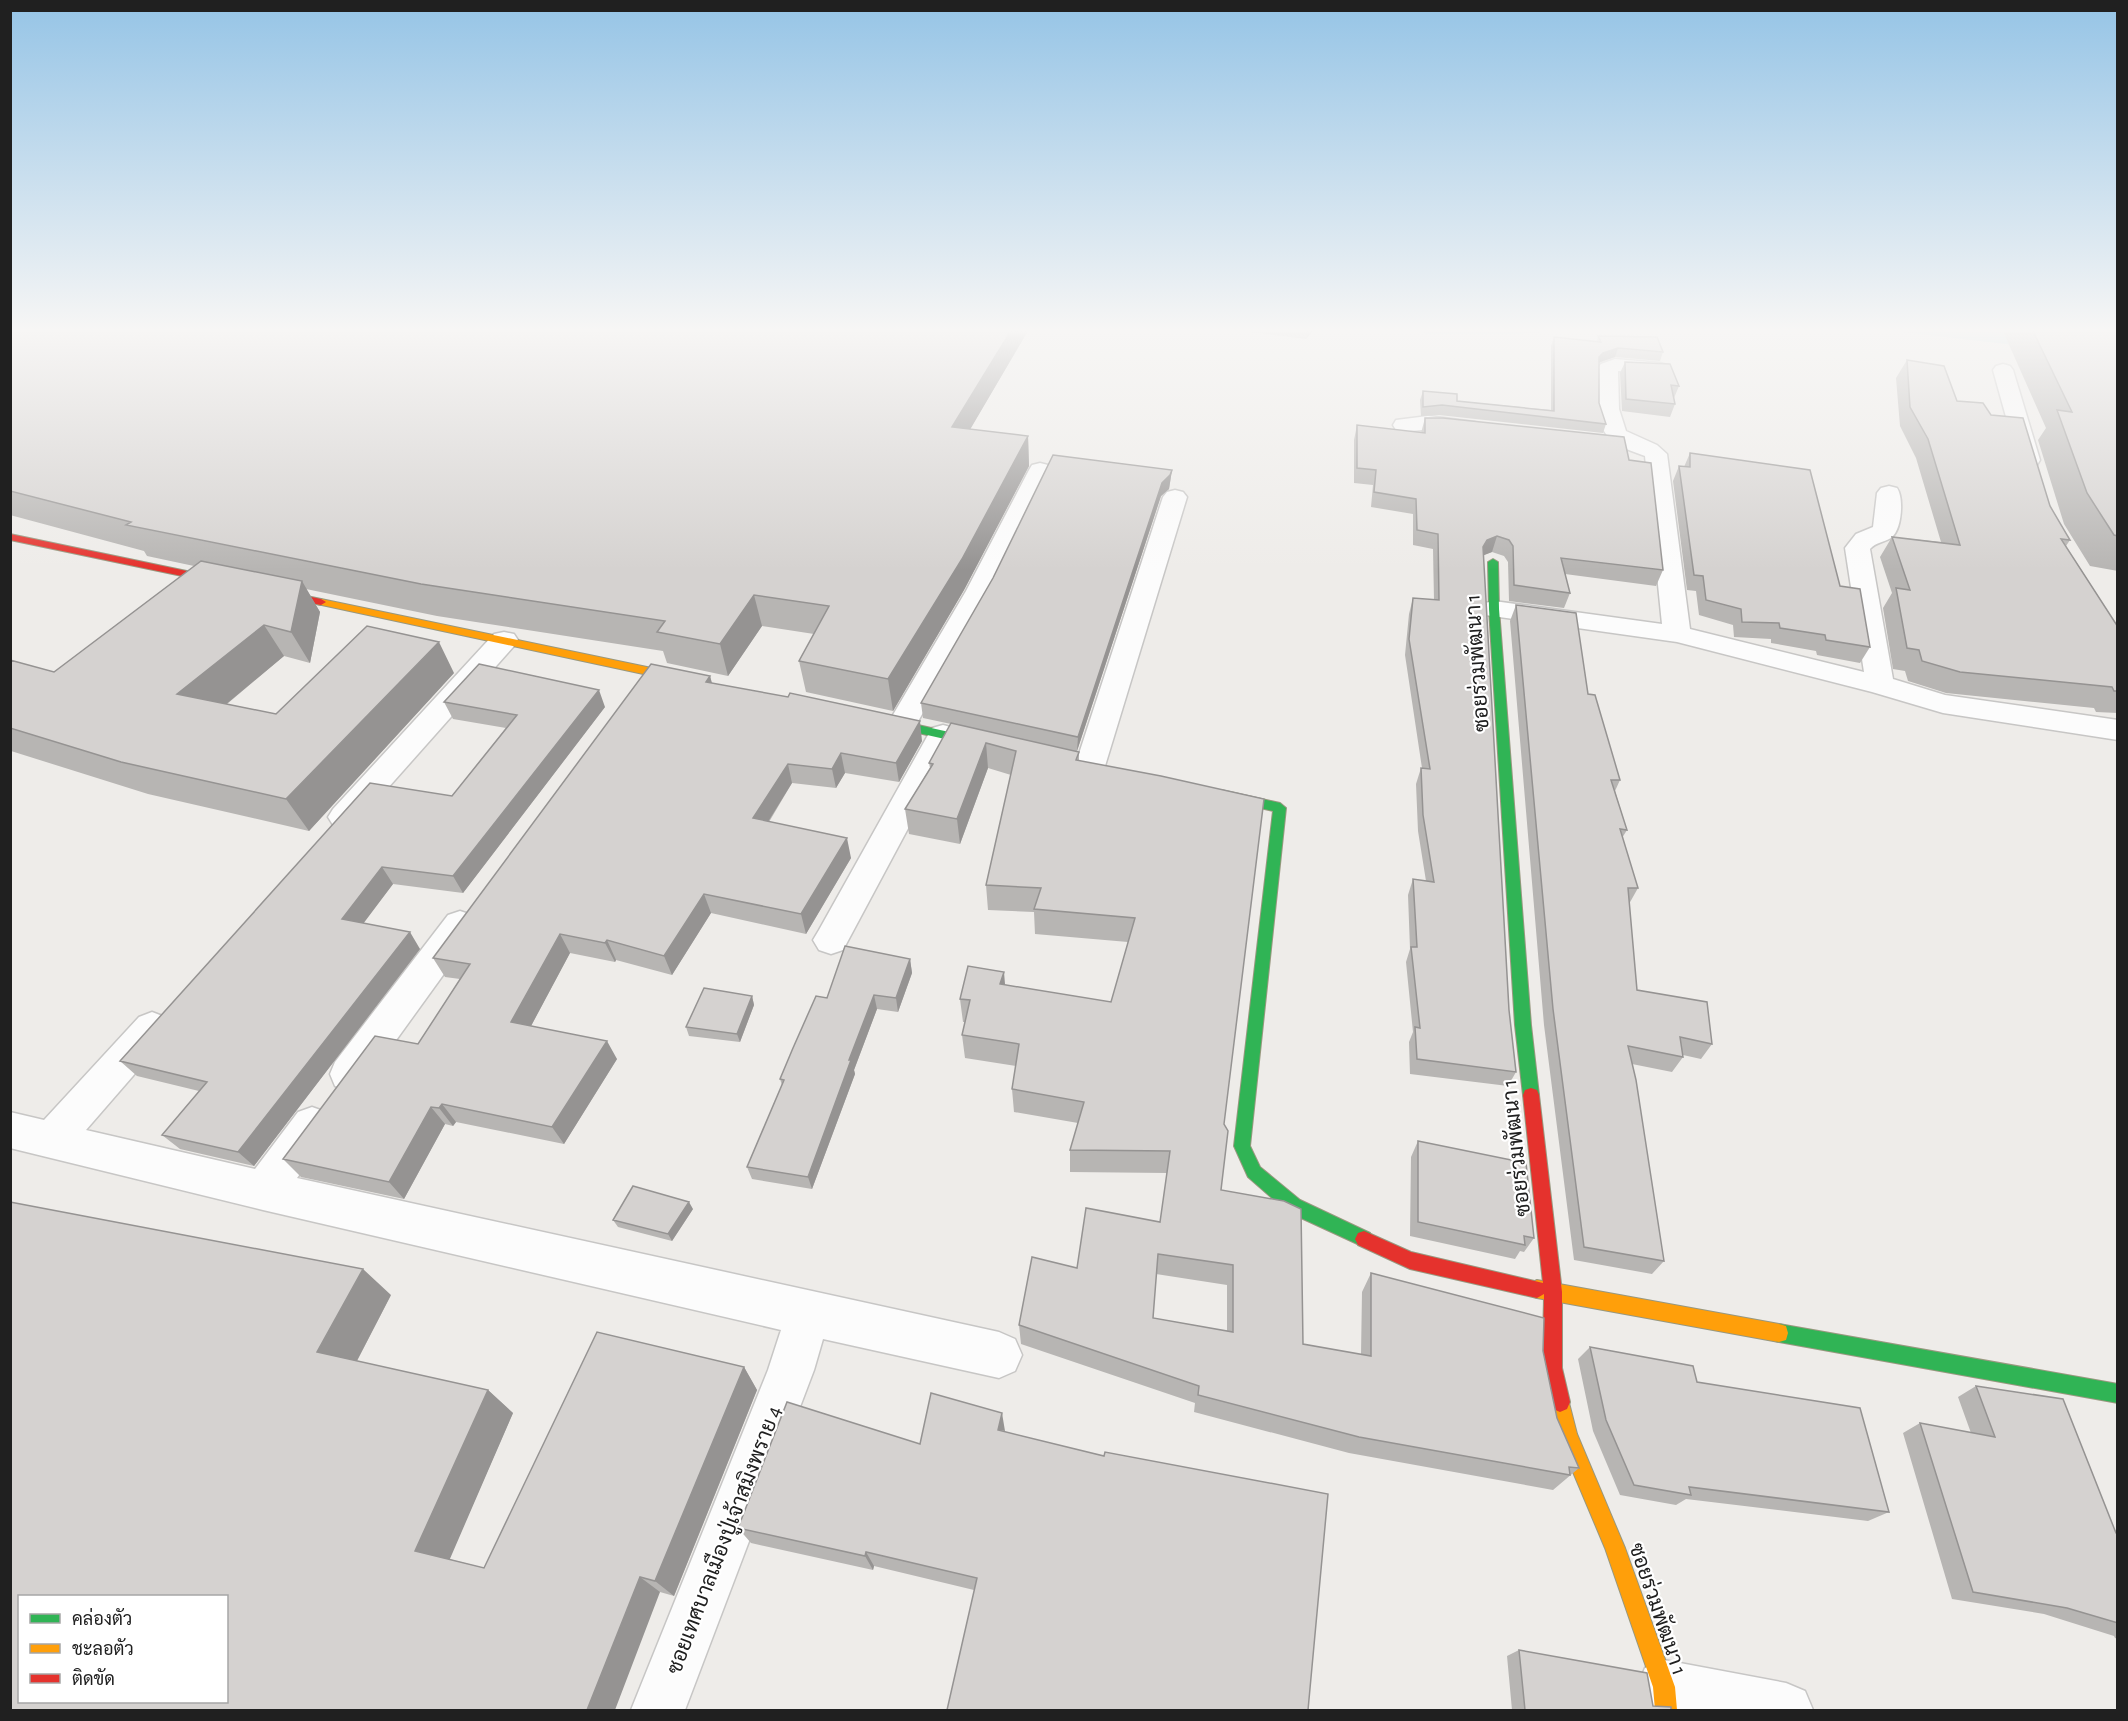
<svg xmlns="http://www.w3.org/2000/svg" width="2128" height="1721" font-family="'Alegreya Sans',Sarabun,sans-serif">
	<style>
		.water { fill: #badce3 }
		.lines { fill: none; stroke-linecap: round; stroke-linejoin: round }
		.street-casing { stroke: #c7c6c5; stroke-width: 3 }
		.fast-casing { stroke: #98987f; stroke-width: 2 }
		.slow-casing { stroke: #98987f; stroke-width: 2 }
		.jam-casing { stroke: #98987f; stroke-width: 2 }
		.street { fill: #fcfcfc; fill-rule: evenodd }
		.fast { fill: #30b455; fill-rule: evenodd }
		.slow { fill: #ff9f0a; fill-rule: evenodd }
		.jam { fill: #e5322d; fill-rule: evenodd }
		.wall { fill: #b7b5b3; fill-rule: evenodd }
		.shaded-wall { fill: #959392 }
		.building { fill: #d5d2d0; stroke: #959392; stroke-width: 1.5; fill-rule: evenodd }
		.labels { text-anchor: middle; stroke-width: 4.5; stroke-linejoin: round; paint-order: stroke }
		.near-street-label { font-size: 21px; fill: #202020; stroke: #fff }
	</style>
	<rect width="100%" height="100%" fill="#eeece9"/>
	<path class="water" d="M 1414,329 L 1582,329 L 1518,334 L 1426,334 Z
		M 1876,329 L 2056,329 L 2117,357 Z"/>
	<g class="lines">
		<defs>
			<path id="street" d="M 1615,359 L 1660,363 L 1667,365 L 1670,369 L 1667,373 L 1660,375 L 1618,371 L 1619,409 L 1626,431 L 1657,445 L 1667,454 L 1690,629 L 1864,672 L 1845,548 L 1856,534 L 1873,527 L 1877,493 L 1881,488 L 1889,486 L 1897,488 C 1904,498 1902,530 1891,538 C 1883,543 1876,542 1870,549 L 1893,679 L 1945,695 L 2118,720 L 2118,740 L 1943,713 L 1872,692 L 1677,642 L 1485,615 L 1481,609 L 1485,603 L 1494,601 L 1662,624 L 1645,456 L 1618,446 L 1610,440 L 1602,428 L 1597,409 L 1598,368 L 1601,364 Z
				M 2003,364 L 2010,366 L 2013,370 L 2040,460 L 2037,465 L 2029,467 L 2021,465 L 2018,460 L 1993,370 L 1996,366 Z
				M 1428,416 L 1475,422 L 1478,427 L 1475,432 C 1460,435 1445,431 1431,430 C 1419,429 1408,433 1396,430 L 1393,425 L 1396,420 Z
				M 1040,463 L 1048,465 L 1051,470 L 992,591 L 912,732 L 902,735 L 892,732 L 887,725 L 966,591 L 1029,470 L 1032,465 Z
				M 1175,490 L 1183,492 L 1187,497 L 1105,766 L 1101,773 L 1090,777 L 1079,773 L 1075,766 L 1163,497 L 1167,492 Z
				M 504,632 L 514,634 L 518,640 L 514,646 L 355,825 L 344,828 L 333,825 L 328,817 L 333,809 L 494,634 Z
				M 943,725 L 954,728 L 958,735 L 843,950 L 831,954 L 819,950 L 813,940 L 819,930 L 928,735 L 932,728 Z
				M 460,911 L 472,915 L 477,925 L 472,935 L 363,1086 L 349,1091 L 335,1086 L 330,1074 L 335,1062 L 448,915 Z
				M 152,1012 L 165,1017 L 171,1028 L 165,1039 L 86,1130 L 255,1169 L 298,1112 L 312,1107 L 326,1112 L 332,1125 L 326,1138 L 297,1178 L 999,1332 L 1015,1339 L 1022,1355 L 1015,1371 L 999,1378 L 823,1339 L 814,1370 L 685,1710 L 631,1710 L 768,1370 L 781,1330 L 263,1210 L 10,1148 L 10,1112 L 44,1120 L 139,1017 Z
				M 1664,1660 L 1786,1683 L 1805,1691 L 1813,1710 L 1655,1710 L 1645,1706 L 1637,1687 L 1645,1668 Z"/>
			<path id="fast" d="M 1493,559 L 1498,562 L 1499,609 L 1531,1025 L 1539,1095 L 1537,1100 L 1531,1102 L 1525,1100 L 1523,1095 L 1515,1025 L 1489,609 L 1488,562 Z
				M 878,716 L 989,741 L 995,745 L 989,749 L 874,723 L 872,720 L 874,717 Z
				M 1221,790 L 1280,803 L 1286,808 L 1250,1146 L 1260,1167 L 1300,1200 L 1370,1233 L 1373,1239 L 1370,1245 L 1364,1247 L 1288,1212 L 1248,1177 L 1234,1146 L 1273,811 L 1216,798 L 1215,795 L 1216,792 Z
				M 1779,1324 L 2118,1384 L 2118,1403 L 1779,1342 L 1772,1340 L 1770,1333 L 1772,1326 Z"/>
			<path id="slow" d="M 321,599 L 690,676 L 696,680 L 690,684 L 317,604 L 316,602 Z
				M 1537,1280 L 1779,1324 L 1786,1326 L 1788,1333 L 1786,1340 L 1779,1342 L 1537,1298 L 1531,1295 L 1528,1289 L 1531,1283 Z
				M 1560,1392 L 1567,1395 L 1577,1434 L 1625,1548 L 1675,1687 L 1677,1710 L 1655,1710 L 1653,1687 L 1605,1548 L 1557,1434 L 1550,1402 L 1553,1395 Z"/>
			<path id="jam" d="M 10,534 L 321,599 L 326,602 L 321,605 L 10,540 Z
				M 1531,1088 L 1537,1090 L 1539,1095 L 1562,1292 L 1562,1368 L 1570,1402 L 1567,1409 L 1560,1412 L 1553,1409 C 1539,1373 1544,1331 1544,1294 L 1537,1298 L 1410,1269 L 1358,1245 L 1355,1239 L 1358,1233 L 1364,1231 L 1411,1252 L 1543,1283 L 1523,1095 L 1525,1090 Z"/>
		</defs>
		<use href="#street" class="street-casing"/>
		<use href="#fast" class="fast-casing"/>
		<use href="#slow" class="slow-casing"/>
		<use href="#jam" class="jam-casing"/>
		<use href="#street" class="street"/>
		<use href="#fast" class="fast"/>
		<use href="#slow" class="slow"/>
		<use href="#jam" class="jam"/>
	</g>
	<path class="wall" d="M 10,329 L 1029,329 L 970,429 L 1028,436 L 1029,466 L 964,590 L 893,711 L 806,692 L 799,661 L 814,634 L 762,626 L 728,676 L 667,663 L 663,651 L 437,616 L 306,589 L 320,612 L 310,663 L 284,656 L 227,704 L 276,714 L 454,673 L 309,831 L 148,794 L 11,751 L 10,751 L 10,660 L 54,672 L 194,566 L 147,556 L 144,551 L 10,515 Z
		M 1227,329 L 1314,329 L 1306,339 Z
		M 2002,329 L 2116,329 L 2118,331 L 2118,571 L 2090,566 L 2064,524 L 2038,440 L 2046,428 Z
		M 1598,336 L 1663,352 L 1660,361 L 1615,357 L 1599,363 L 1599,403 L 1606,424 L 1603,433 L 1439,415 L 1421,416 L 1420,400 L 1423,391 L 1457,401 L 1551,410 L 1551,346 L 1554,337 L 1597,342 Z
		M 1907,360 L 1957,401 L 2050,506 L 2070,540 L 2066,546 L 2118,627 L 2118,713 L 2096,712 L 2094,708 L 1946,693 L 1908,681 L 1905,671 L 1893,669 L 1883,608 L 1892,593 L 1880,557 L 1892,537 L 1941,542 L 1916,458 L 1900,426 L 1896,378 Z
		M 1625,362 L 1679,386 L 1674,398 L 1675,404 L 1670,417 L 1622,411 L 1620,373 Z
		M 1425,418 L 1629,460 L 1663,570 L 1656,586 L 1565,574 L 1570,593 L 1564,608 L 1509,601 L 1508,562 L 1504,556 L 1492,552 L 1483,555 L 1509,1010 L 1516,1072 L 1508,1086 L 1410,1074 L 1409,1042 L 1413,1032 L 1406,962 L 1410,949 L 1408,895 L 1413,879 L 1426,881 L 1418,831 L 1416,784 L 1421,768 L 1422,768 L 1405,655 L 1409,614 L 1413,598 L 1434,600 L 1433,549 L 1413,545 L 1413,514 L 1371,507 L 1373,485 L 1354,483 L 1354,440 L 1357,425 L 1421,433 Z
		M 1690,453 L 1840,586 L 1870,647 L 1860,663 L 1817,655 L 1816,651 L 1771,643 L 1771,639 L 1734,637 L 1733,625 L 1699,615 L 1696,591 L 1687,590 L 1673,481 L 1679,466 L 1684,467 Z
		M 1172,470 L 1169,489 L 1161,496 L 1077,751 L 1079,752 L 1079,761 L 1224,1124 L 1221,1190 L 1303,1344 L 1361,1355 L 1362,1292 L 1371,1273 L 1543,1351 L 1557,1418 L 1579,1468 L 1553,1490 L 1349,1453 L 1194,1412 L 1195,1403 L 1021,1344 L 1019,1325 L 1077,1268 L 1160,1222 L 1167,1173 L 1070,1172 L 1070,1150 L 1078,1123 L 1014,1112 L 1012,1089 L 1016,1066 L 965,1058 L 962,1035 L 965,1022 L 963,1022 L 960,999 L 1005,985 L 1111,1002 L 1128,942 L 1035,934 L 1034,912 L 988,910 L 986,885 L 1011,775 L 988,768 L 960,844 L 909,834 L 905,809 L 930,768 L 929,763 L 951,724 L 923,718 L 921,703 ZM 1156,1274 L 1227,1285 L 1227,1331 L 1153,1318 Z
		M 1516,605 L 1588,694 L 1620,780 L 1615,791 L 1627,830 L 1622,838 L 1638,888 L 1629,904 L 1637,990 L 1712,1044 L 1701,1059 L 1683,1055 L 1683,1057 L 1672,1072 L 1632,1064 L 1664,1261 L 1652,1274 L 1574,1260 L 1544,1025 L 1510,621 Z
		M 710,676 L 712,683 L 922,741 L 899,782 L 845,773 L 836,788 L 792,783 L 769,822 L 851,858 L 806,934 L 711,913 L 672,975 L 616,960 L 615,962 L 570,953 L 531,1026 L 617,1059 L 564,1144 L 456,1122 L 453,1126 L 445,1124 L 404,1199 L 301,1177 L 283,1159 L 418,1044 L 460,979 L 445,977 L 433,958 Z
		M 444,702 L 605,707 L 463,893 L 393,884 L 363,923 L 420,949 L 254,1166 L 180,1149 L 162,1135 L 199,1091 L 137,1076 L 120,1061 L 452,796 L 506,728 L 453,719 Z
		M 910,959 L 912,973 L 898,1012 L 877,1009 L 854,1070 L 855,1074 L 812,1189 L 752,1179 L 747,1167 L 782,1085 L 780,1079 L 827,998 Z
		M 752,996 L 754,1005 L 740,1042 L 689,1036 L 686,1027 Z
		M 1418,1141 L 1534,1238 L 1524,1252 L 1520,1251 L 1515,1259 L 1410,1236 L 1411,1157 Z
		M 693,1209 L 672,1241 L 618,1227 L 613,1220 Z
		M 391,1295 L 357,1361 L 488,1390 L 513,1413 L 449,1559 L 484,1568 L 744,1367 L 757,1390 L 674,1596 L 660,1592 L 10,1710 Z
		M 1590,1347 L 1697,1382 L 1889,1512 L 1868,1521 L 1686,1499 L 1676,1505 L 1620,1495 L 1593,1431 L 1578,1359 Z
		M 1976,1386 L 2118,1533 L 2118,1639 L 2115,1638 L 2114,1636 L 2044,1614 L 1952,1599 L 1903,1433 L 1920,1423 L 1971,1433 L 1958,1397 Z
		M 1004,1432 L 1104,1456 L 1328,1494 L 974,1590 L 874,1566 L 873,1570 L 751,1543 L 738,1528 L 920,1444 Z
		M 1519,1650 L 1653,1706 L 1671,1710 L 1512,1710 L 1507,1656 Z"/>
	<path class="shaded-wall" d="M 1012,329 L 1029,329 L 954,457 L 952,427 Z
		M 1308,329 L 1314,329 L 1306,339 Z
		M 1618,348 L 1615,357 L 1600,362 L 1596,367 L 1599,357 L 1603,353 Z
		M 1028,436 L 1029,466 L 964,590 L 893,711 L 888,679 Z
		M 1172,470 L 1169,489 L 1161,496 L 1077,751 L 1078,737 L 1162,483 Z
		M 1497,536 L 1492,552 L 1482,556 L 1483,547 L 1487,540 Z
		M 302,581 L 320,612 L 310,663 L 291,632 Z
		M 754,595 L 762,626 L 728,676 L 720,644 Z
		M 264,625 L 284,656 L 200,726 L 177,694 Z
		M 439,642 L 454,673 L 309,831 L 286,799 Z
		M 710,676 L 715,696 L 706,682 Z
		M 599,690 L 605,707 L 463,893 L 453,876 Z
		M 920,721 L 922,741 L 899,782 L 896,763 Z
		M 986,743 L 988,768 L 960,844 L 957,819 Z
		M 841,753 L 845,773 L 836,788 L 832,769 Z
		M 788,764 L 792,783 L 758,838 L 753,818 Z
		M 847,838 L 851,858 L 806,934 L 801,914 Z
		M 382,867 L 393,884 L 354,936 L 342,919 Z
		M 704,894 L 711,913 L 672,975 L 664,956 Z
		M 410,932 L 420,949 L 254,1166 L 238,1152 Z
		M 560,934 L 570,953 L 523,1041 L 511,1022 Z
		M 607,940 L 616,960 L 615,962 L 605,943 Z
		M 910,959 L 912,973 L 898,1012 L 896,998 Z
		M 1004,972 L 1006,996 L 1000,984 Z
		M 874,995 L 877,1009 L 854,1070 L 855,1074 L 812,1189 L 808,1177 L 849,1060 Z
		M 752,996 L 754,1005 L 740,1042 L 737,1034 Z
		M 607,1041 L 617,1059 L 564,1144 L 552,1127 Z
		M 442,1104 L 456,1122 L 453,1126 L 439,1108 Z
		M 431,1107 L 445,1124 L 404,1199 L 389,1182 Z
		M 689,1202 L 693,1209 L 672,1241 L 668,1234 Z
		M 363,1269 L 391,1295 L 349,1376 L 317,1352 Z
		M 744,1367 L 757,1390 L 674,1596 L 655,1581 Z
		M 488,1390 L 513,1413 L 446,1568 L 415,1551 Z
		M 1002,1413 L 1005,1431 L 998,1430 Z
		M 866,1552 L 874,1566 L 873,1570 L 865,1556 Z
		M 640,1577 L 660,1592 L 615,1710 L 587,1710 Z"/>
	<path class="building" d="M 10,329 L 1012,329 L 952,427 L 1028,436 L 962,559 L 888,679 L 799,661 L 829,606 L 754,595 L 720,644 L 657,632 L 665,621 L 421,584 L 126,525 L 131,522 L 10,491 Z
		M 2032,329 L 2116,329 L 2118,331 L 2118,536 L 2114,535 L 2087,493 L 2057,410 L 2072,412 Z
		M 1598,336 L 1657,337 L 1663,352 L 1618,348 L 1603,353 L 1599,357 L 1599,403 L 1606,424 L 1442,405 L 1423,407 L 1423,391 L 1457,394 L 1457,401 L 1554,411 L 1554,337 L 1601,342 Z
		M 1907,360 L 1944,366 L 1957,401 L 1983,403 L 1991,415 L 2023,418 L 2050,506 L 2070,540 L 2061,539 L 2118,627 L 2118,691 L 2114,691 L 2112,687 L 1960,672 L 1922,661 L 1919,650 L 1907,648 L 1896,588 L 1910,590 L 1892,537 L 1960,545 L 1928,439 L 1910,407 Z
		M 1625,362 L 1670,364 L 1679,386 L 1671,385 L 1675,404 L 1626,399 Z
		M 1425,418 L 1443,418 L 1624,437 L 1629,460 L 1651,463 L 1663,570 L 1561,558 L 1570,593 L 1514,585 L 1513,546 L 1509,540 L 1497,536 L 1487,540 L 1483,547 L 1509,1010 L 1516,1072 L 1417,1059 L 1415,1027 L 1420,1028 L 1411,947 L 1417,947 L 1413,879 L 1434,882 L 1423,815 L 1421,768 L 1430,769 L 1409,639 L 1413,598 L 1439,600 L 1438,534 L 1417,530 L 1416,499 L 1374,492 L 1376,470 L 1357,468 L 1357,425 L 1425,433 Z
		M 1690,453 L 1810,470 L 1840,586 L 1860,589 L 1870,647 L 1826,640 L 1825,635 L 1780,628 L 1779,623 L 1742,622 L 1741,609 L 1706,600 L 1703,576 L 1694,575 L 1679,466 L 1690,467 Z
		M 1053,455 L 1172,470 L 1170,475 L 1162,483 L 1078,737 L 921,703 L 993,578 Z
		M 201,561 L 302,581 L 291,632 L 264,625 L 177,694 L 276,714 L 367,626 L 439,642 L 286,799 L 121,762 L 10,728 L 10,660 L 54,672 Z
		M 1516,605 L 1576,613 L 1588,694 L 1595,695 L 1620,780 L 1611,780 L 1627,830 L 1620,829 L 1638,888 L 1628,888 L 1637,990 L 1707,1002 L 1712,1044 L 1680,1037 L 1683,1057 L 1628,1046 L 1636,1080 L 1664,1261 L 1584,1247 L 1553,1009 Z
		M 479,664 L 599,690 L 453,876 L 382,867 L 342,919 L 410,932 L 238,1152 L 162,1135 L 207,1082 L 120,1061 L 370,783 L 452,796 L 517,715 L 444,702 Z
		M 651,664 L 710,676 L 706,682 L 788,697 L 790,693 L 920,721 L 896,763 L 841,753 L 832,769 L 788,764 L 753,818 L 847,838 L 801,914 L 704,894 L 664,956 L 607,940 L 605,943 L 560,934 L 511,1022 L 607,1041 L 552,1127 L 442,1104 L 439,1108 L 431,1107 L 389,1182 L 283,1159 L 375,1036 L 418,1044 L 470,964 L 433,958 Z
		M 951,723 L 1079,752 L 1076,760 L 1161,776 L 1264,799 L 1224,1124 L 1228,1131 L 1221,1190 L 1284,1201 L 1301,1209 L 1303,1344 L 1371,1356 L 1371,1273 L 1544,1318 L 1543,1351 L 1557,1418 L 1579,1468 L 1569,1467 L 1570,1475 L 1359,1437 L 1198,1395 L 1199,1386 L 1019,1325 L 1032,1257 L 1077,1268 L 1086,1208 L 1160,1222 L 1170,1151 L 1070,1150 L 1084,1102 L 1012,1089 L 1019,1044 L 962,1035 L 970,1000 L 960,999 L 968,966 L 1004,972 L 1000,984 L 1111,1002 L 1135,918 L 1034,909 L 1041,888 L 986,885 L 1016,751 L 986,743 L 957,819 L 905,809 L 933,764 L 929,763 ZM 1158,1254 L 1233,1265 L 1233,1332 L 1153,1318 Z
		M 845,946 L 910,959 L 896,998 L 874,995 L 849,1060 L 851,1060 L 808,1177 L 747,1167 L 784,1080 L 780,1079 L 793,1048 L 816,996 L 827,998 Z
		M 704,988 L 752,996 L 737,1034 L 686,1027 Z
		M 1418,1141 L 1526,1163 L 1534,1238 L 1524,1236 L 1525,1245 L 1418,1222 Z
		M 633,1186 L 689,1202 L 668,1234 L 613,1220 Z
		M 10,1202 L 363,1269 L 317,1352 L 488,1390 L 415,1551 L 484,1568 L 597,1332 L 744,1367 L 655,1581 L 640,1577 L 587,1710 L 10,1710 ZM 20,1596 L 226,1596 L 226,1701 L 20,1701 Z
		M 1590,1347 L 1693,1366 L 1697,1382 L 1860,1408 L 1889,1512 L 1689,1487 L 1691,1495 L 1634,1485 L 1606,1420 Z
		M 1976,1386 L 2063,1399 L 2116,1533 L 2118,1533 L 2118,1623 L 2067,1608 L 1973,1592 L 1920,1423 L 1995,1437 Z
		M 931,1393 L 1002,1413 L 998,1430 L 1104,1456 L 1105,1452 L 1328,1494 L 1308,1710 L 947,1710 L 977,1578 L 866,1552 L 865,1556 L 738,1528 L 787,1402 L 920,1444 Z
		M 1519,1650 L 1647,1673 L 1653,1706 L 1671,1707 L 1671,1710 L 1525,1710 Z"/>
	<linearGradient id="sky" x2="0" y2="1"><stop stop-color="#95c4e6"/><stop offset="0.58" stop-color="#f7f6f5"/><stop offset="1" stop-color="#f7f6f5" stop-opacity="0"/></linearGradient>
	<rect width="2128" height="570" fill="url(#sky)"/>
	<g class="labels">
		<g class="near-street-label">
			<text transform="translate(1477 663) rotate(-94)" y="7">ซอยร่วมพัฒนา 1</text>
			<text transform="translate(1516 1148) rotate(-96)" y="7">ซอยร่วมพัฒนา 1</text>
			<text transform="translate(724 1540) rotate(-69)" y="7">ซอยเทศบาลเมืองปู่เจ้าสมิงพราย 4</text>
			<text transform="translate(1658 1609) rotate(71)" y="7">ซอยร่วมพัฒนา 1</text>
		</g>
	</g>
	<rect width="2128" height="1721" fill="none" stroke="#202020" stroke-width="24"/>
	<rect x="18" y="1595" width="210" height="108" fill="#ffffff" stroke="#a6a6a6" stroke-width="1.5"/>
	<rect x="30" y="1614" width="30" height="9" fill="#30b455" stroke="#a6a6a6" stroke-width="1.5"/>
	<text x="72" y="1625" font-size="18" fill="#202020">คล่องตัว</text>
	<rect x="30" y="1644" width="30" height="9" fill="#ff9f0a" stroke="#a6a6a6" stroke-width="1.5"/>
	<text x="72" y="1655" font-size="18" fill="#202020">ชะลอตัว</text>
	<rect x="30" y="1674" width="30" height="9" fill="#e5322d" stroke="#a6a6a6" stroke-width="1.5"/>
	<text x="72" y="1685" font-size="18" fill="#202020">ติดขัด</text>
</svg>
